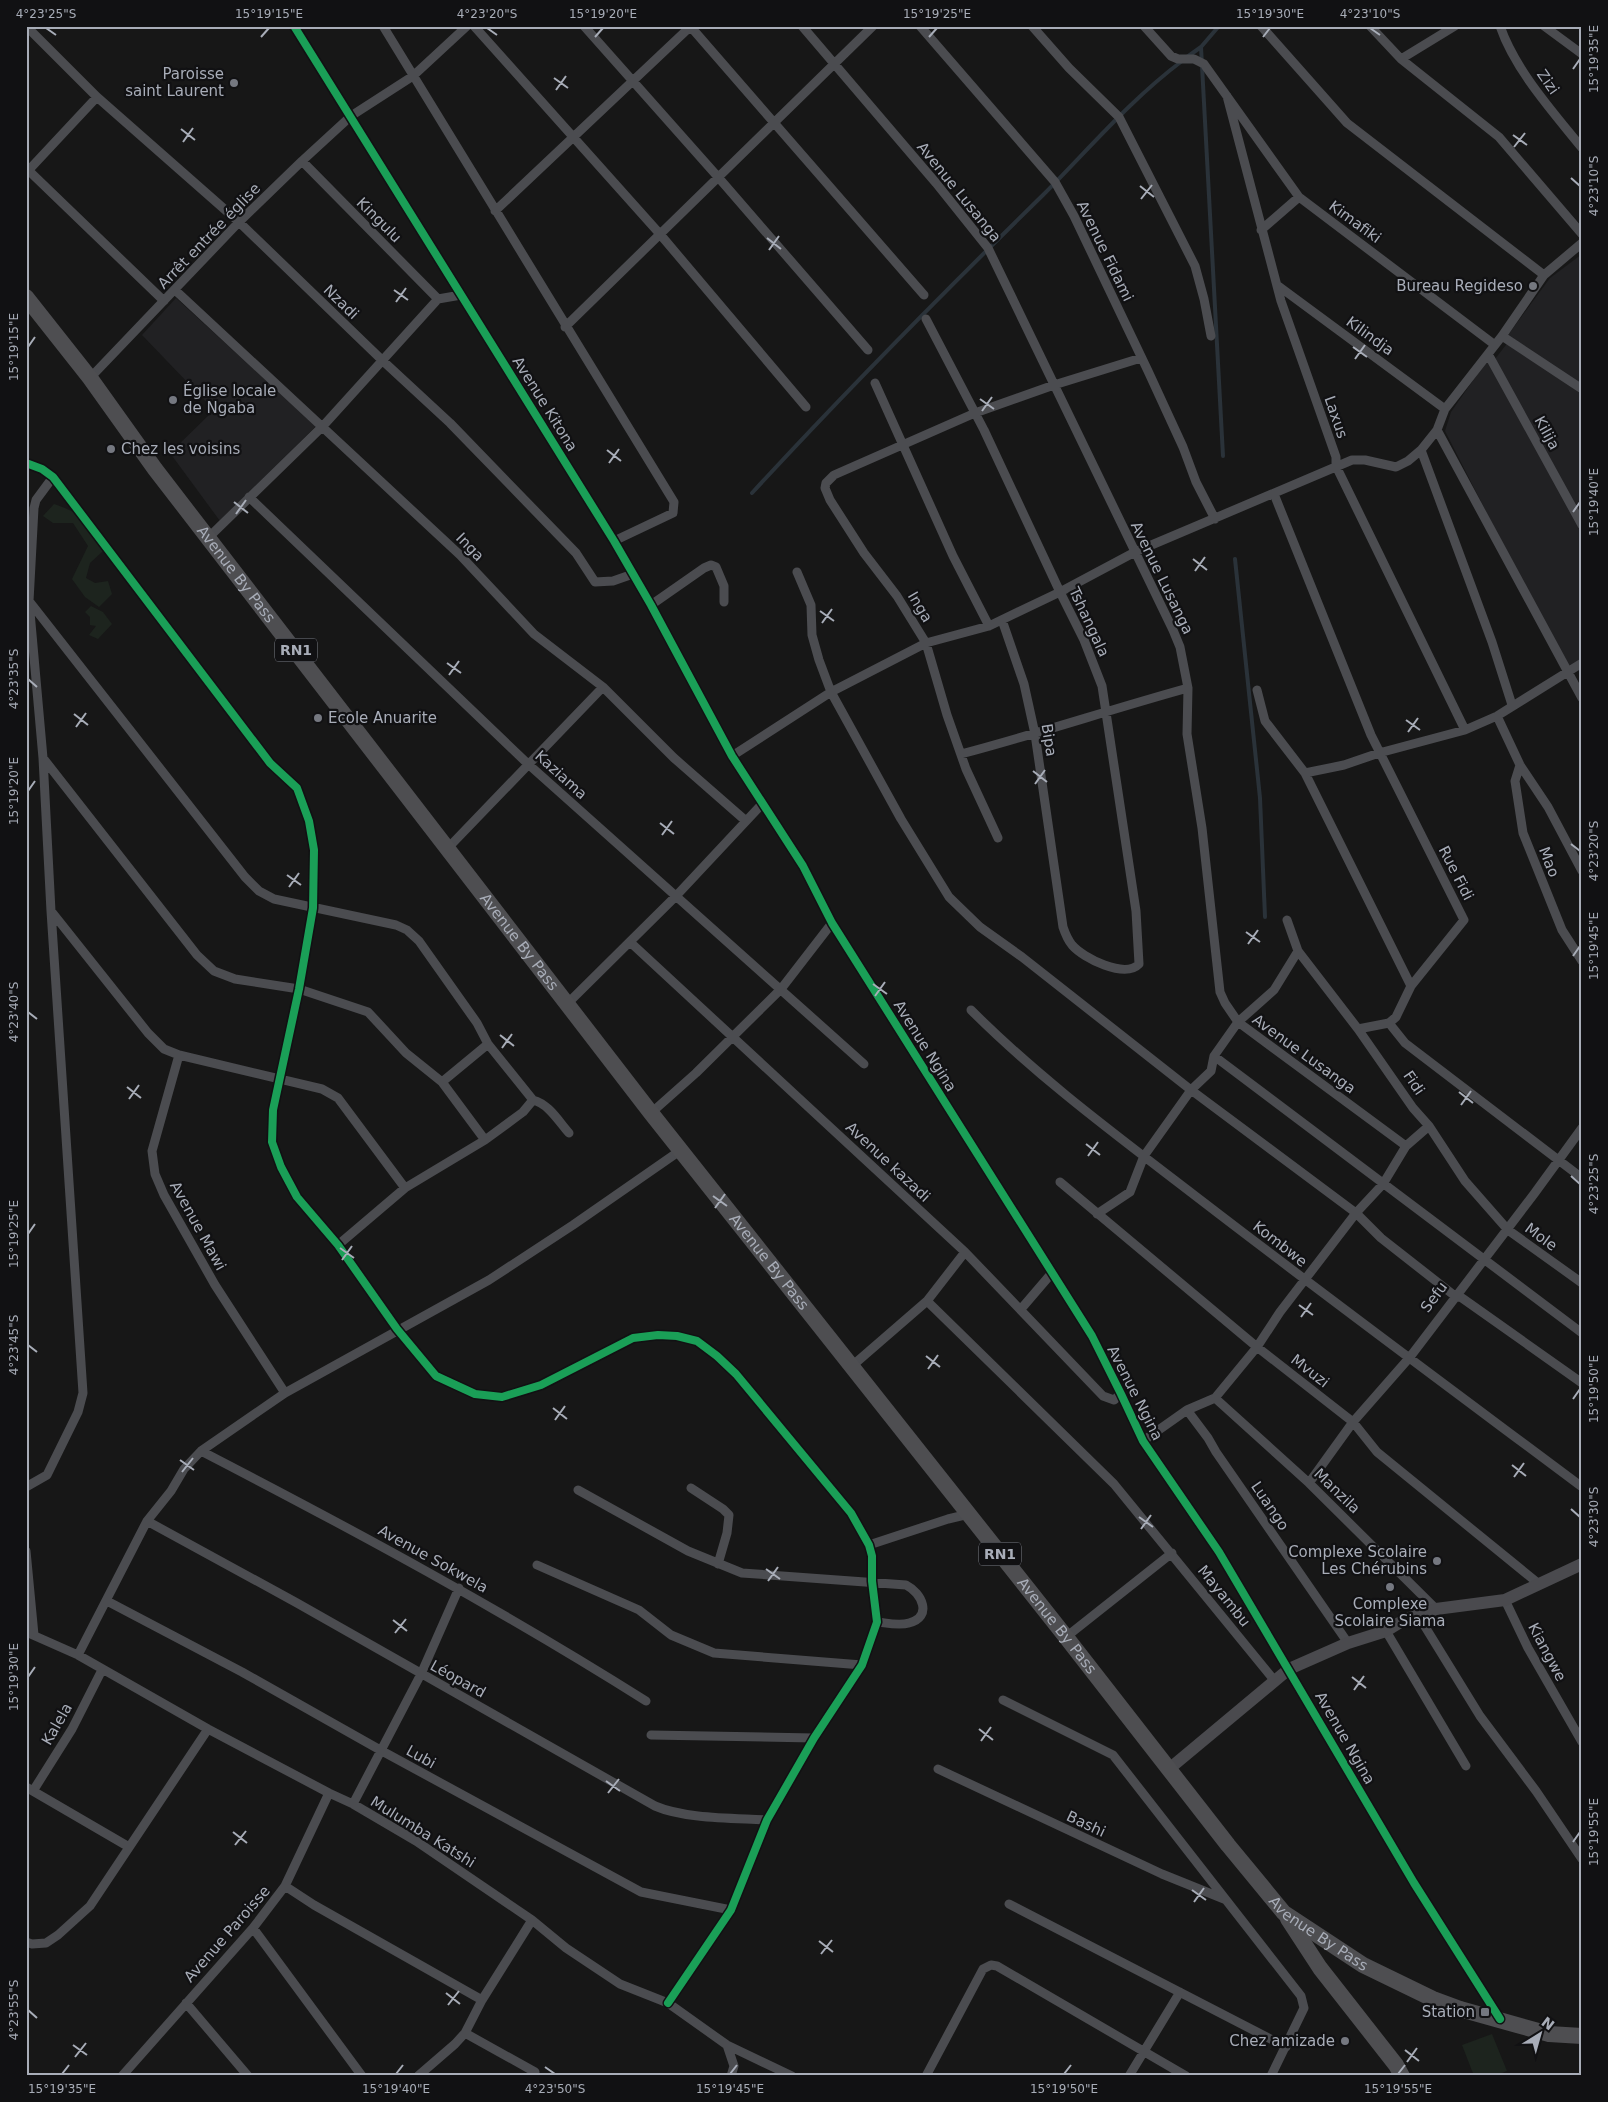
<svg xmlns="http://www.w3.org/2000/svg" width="1608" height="2102" font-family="'DejaVu Sans',sans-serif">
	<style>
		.built { fill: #212123 }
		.green { fill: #1d241e }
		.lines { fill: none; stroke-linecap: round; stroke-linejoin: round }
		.stream { stroke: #2a3239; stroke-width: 4 }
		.street { stroke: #4b4c50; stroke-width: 9 }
		.secondary { stroke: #4a4a4e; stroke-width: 12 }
		.highway { stroke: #4e4e51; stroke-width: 16 }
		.cycleway-casing { stroke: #111113; stroke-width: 11 }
		.cycleway { stroke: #1a9f57; stroke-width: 8 }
		.ticks { fill: none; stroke: #a8adb8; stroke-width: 2 }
		.poi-dot { fill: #757880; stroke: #111113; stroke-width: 2 }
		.labels { text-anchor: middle; stroke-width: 4.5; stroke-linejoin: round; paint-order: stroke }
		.shield { fill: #111113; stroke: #7b7e86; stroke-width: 1 }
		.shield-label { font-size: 14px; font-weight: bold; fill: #a8adb8 }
		.poi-label { font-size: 15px; fill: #a8adb8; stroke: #111113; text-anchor: end }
		.street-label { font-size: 15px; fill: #a8adb8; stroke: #111113 }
		.neatline { fill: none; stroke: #a8adb8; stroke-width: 2 }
		.ticks-label { font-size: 12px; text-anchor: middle; fill: #a8adb8 }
	</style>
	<rect width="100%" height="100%" fill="#171717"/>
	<path class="built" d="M 1582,254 L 1582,386 L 1508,335 L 1550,278 Z
		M 176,298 L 316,426 L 220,521 L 170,453 L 214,410 L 142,335 Z
		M 1509,341 L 1582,395 L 1582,520 L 1495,359 Z
		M 1488,359 L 1582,531 L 1582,662 L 1567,670 L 1445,431 L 1451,412 Z"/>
	<path class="green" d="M 54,504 C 85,515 90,521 103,551 L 90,563 L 86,578 L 95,583 L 108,581 L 112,594 L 99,607 L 85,597 L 72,579 L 88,546 L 73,523 L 53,523 L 43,516 Z
		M 91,606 L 103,612 L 112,624 L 98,639 L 89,635 L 96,626 L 90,625 L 90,617 L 85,612 Z
		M 1492,2034 L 1507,2071 L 1494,2076 L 1474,2076 L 1462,2045 Z"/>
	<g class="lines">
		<path class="stream" d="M 1201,47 L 1223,456
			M 1187,57 L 1201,47 L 1219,26
			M 752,493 C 846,391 944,292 1043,195 C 1088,150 1130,100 1182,61
			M 1235,559 L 1260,798 L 1265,917"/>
		<path class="street" d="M 26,26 L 97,97 L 239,222 L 383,361 L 450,423 L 576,553 L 595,582 L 613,581 L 633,574
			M 294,26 L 614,541 L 651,605 L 732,756 L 803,866 L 832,923 L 1092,1336 L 1121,1394 L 1143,1441 L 1219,1552 L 1414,1883 L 1500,2019
			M 383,26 L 674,502 L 673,513 L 614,541
			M 474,26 L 659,233 L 806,407
			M 584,26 L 718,177 L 868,350
			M 690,26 L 924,295
			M 802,26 L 936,183 L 988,248 L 1173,630 L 1180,647 L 1188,688 L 1187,734 L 1202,828 L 1220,992 L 1225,1003 L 1238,1022 L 1406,1146
			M 920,26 L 1055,182 L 1074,216 L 1148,371 L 1183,447 L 1196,482 L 1215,519
			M 1032,26 L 1069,68 L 1119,117 L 1195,266 L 1204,299 L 1211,336
			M 1144,26 L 1171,56 L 1178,59 L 1194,59 L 1204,64 L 1299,197 L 1495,345
			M 1261,26 L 1347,123 L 1544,275
			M 1370,26 L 1401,59 L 1499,137 L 1582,234
			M 1500,26 C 1515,70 1553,112 1582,148
			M 1544,26 L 1582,54
			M 1401,59 L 1455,26
			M 1227,96 L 1281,301 L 1336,457 L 1336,466 L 1465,730
			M 302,161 L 438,299
			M 26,168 L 164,301
			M 26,173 L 97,97
			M 495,211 L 691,26
			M 1261,230 L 1299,197
			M 1277,285 L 1445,409
			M 175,290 L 460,555 L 534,634 L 603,687 L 674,758 L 746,821
			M 926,319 L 984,430 L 1060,592 L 1084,640 L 1102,686 L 1136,911 L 1139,964 C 1125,979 1083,958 1072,945 C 1068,940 1065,933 1063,927 L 1035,734 L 1024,684 L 1002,620
			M 565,327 L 873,26
			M 1502,336 L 1582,389
			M 1488,354 L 1582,525
			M 90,378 L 239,222 L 302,161 L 351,116 L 413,76 L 467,26
			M 875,383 L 953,556 L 989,626
			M 1437,430 L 1582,698
			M 1421,450 L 1492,642 L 1512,705
			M 26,463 L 42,469 L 53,477 L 270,763 L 297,788 L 309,821 L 314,850 L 313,908 L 299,989 L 273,1110 L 272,1142 L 281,1167 L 297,1197 L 338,1245 L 397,1329 L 436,1376 L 475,1394 L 502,1397 L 541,1385 L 633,1338 L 658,1335 L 677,1336 L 697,1341 L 717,1356 L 736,1374 L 851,1513 L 869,1545 L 872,1556 L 872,1581 L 877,1622 L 862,1665 L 814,1738 L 767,1820 L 731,1910 L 668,2003
			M 1274,494 L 1371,735 L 1464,920 L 1411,986 L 1396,1017 L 1389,1023 L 1405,1043 L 1582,1178
			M 249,497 L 528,764 L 864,1064
			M 209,537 L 323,426 L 438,299 L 461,295
			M 797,572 L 811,605 L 812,635 L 819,660 L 831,692 L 901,819 L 949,897 L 980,927 L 1022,957 L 1191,1090 L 1356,1213 L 1381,1238 L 1455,1296 L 1462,1298 L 1582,1383
			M 29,601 L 245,877 L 259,891 L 274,899 L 396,925 L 407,930 L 419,941 L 477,1023 L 488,1044 L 533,1100 L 523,1112 L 485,1140 L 405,1188 L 338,1245
			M 651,605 L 704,568 L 711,565 L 716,567 L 724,586 L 724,602
			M 1257,690 L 1265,721 L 1305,773 L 1411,986
			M 1497,716 L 1520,765 L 1548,807 L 1582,871
			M 961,754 C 1037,734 1112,709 1188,688
			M 732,756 L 831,692 L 926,643 L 989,626 L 1060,592 L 1135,552 L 1352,460 L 1365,460 L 1396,467 L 1408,461 L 1421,450 L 1437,430 L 1445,409 L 1502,336 L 1544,275 L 1582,243
			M 43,758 L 197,955 L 214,971 L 235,979 L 299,989 L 368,1012 L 406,1053 L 442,1082 L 485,1140
			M 1520,765 L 1515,781 L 1523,833 L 1562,930 L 1582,961
			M 1305,773 L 1344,765 L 1379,753 L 1465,730 L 1497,716 L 1582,663
			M 998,838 L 966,769 L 947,715 L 926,643 L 897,596 L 864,553 L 830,500 L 825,488 L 826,483 L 834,475 L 975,413 L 1054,385 L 1141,358
			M 448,848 L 603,687
			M 51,911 L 148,1033 L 164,1049 L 179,1055 L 322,1089 L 338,1098 L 405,1188
			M 1287,920 L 1298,951 L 1358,1029 L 1413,1108 L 1429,1126 L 1465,1181 L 1508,1230 L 1582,1283
			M 630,942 L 965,1252 L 1103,1396 L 1114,1400 L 1121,1394
			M 568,1003 L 676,896 L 762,804
			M 971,1010 C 1042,1081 1123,1140 1202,1201 C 1328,1298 1455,1392 1582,1487
			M 1358,1029 L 1389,1023
			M 179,1055 L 152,1151 L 155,1174 L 164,1195 L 215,1285 L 285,1393
			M 1214,1056 L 1582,1333
			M 442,1082 L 488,1044
			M 533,1100 C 549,1104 559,1122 569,1133
			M 651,1113 L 696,1073 L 781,989 L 832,923
			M 1060,1182 L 1257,1347 L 1353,1422 L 1377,1452 L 1539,1584
			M 1097,1214 L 1130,1192 L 1144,1156 L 1191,1090 L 1211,1071 L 1214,1056 L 1238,1022 L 1274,990 L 1298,951
			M 927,1301 L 1114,1484 L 1274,1680
			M 1021,1309 L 1051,1274
			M 852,1366 L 927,1301 L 965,1252
			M 1215,1398 L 1309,1483 L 1436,1609
			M 1187,1410 L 1208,1438 L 1216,1452 L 1348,1643
			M 1143,1441 L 1187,1410 L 1215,1398 L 1257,1347 L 1280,1312 L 1356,1213 L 1383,1184 L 1406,1146 L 1429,1126
			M 201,1451 C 352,1529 502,1610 646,1701
			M 1309,1483 L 1353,1422 L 1410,1357 L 1534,1194 L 1582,1128
			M 26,1487 L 47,1475 L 78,1412 L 83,1393 L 51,911 L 43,758 L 29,601 L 34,508 L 36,500 L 53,477
			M 691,1488 L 723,1509 L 729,1515 L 727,1533 L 718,1564
			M 578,1490 L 688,1551 L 742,1573 L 906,1585 C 922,1593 933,1617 909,1623 C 899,1626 887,1623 877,1622
			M 147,1521 L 297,1603 L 655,1806 C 685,1819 734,1818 767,1820
			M 869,1545 L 948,1519 L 969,1514
			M 26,1551 L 34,1635
			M 537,1565 L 639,1610 L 671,1635 L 714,1653 L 862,1665
			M 1505,1600 L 1528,1648 L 1582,1742
			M 107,1601 L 242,1672 L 382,1751 L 641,1892 L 731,1910
			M 1420,1614 L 1424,1625 L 1480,1716 L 1536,1791 L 1582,1859
			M 1386,1631 L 1466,1766
			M 26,1632 L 78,1655 L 208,1729 L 329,1793 L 353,1804 L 416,1841 L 532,1920 L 566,1948 L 620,1984 L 668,2003 L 727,2045 L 792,2076
			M 1066,1637 L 1172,1553
			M 78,1655 L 147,1521 L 171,1491 L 184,1469 L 201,1451 L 285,1393 L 489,1280 L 573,1225 L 681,1150
			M 1003,1700 L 1113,1755 L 1301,1996 L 1304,2008 L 1271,2076
			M 651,1735 L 814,1738
			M 938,1769 L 1162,1874 L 1224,1899
			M 26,1787 L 129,1847
			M 33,1791 L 72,1729 L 102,1670
			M 353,1804 L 421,1674 L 459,1588
			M 285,1886 L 314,1905 L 482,2000
			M 1009,1904 L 1286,2047
			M 253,1928 L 362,2076
			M 26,1942 L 32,1944 L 46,1943 L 58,1935 L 90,1906 L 208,1729
			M 186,2003 L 248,2076
			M 465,2033 L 535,2072
			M 727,2045 L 734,2066 L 731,2076
			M 122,2076 L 253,1928 L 285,1886 L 329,1793
			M 418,2076 L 455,2044 L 465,2033 L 482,2000 L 532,1920
			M 926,2076 L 983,1969 L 991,1965 L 997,1966 L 1186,2076
			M 1129,2076 L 1180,1992"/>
		<path class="secondary" d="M 1169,1769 L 1289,1669 L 1348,1643 L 1386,1631 L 1404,1620 L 1436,1609 L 1505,1600 L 1582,1564"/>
		<g class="highway">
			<path id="s1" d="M 26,297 L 90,378 L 155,469 L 651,1113 L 1066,1637 L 1228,1845 L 1284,1913 L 1363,1965 L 1433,1999 L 1460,2009 L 1549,2034 L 1582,2036"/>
			<path d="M 1288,1919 L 1320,1968 L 1396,2065 L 1402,2076"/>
		</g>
		<defs>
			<path id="cycleway" d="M 294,26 L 614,541 L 651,605 L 732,756 L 803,866 L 832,923 L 1092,1336 L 1121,1394 L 1143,1441 L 1219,1552 L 1414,1883 L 1500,2019
				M 26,463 L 42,469 L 53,477 L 270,763 L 297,788 L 309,821 L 314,850 L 313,908 L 299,989 L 273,1110 L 272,1142 L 281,1167 L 297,1197 L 338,1245 L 397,1329 L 436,1376 L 475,1394 L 502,1397 L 541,1385 L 633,1338 L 658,1335 L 677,1336 L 697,1341 L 717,1356 L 736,1374 L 851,1513 L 869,1545 L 872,1556 L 872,1581 L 877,1622 L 862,1665 L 814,1738 L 767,1820 L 731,1910 L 668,2003"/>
		</defs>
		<use href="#cycleway" class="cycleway-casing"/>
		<use href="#cycleway" class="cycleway"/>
	</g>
	<path class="ticks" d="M 46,28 L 56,35M 487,28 L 497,35M 1370,28 L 1380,35M 261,37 L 269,28M 595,37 L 603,28M 929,37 L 937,28M 1263,37 L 1270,28M 1573,69 L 1580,59M 554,78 L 568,88M 556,90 L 566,76M 181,129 L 195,140M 1513,135 L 1527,145M 183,142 L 193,128M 1514,147 L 1525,133M 1571,178 L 1580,186M 1140,186 L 1154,197M 1141,199 L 1152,185M 767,238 L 781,249M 769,250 L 779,236M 394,290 L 408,300M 396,302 L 406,288M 28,347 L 35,337M 1353,347 L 1367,357M 1355,359 L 1365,345M 980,399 L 994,409M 982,411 L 992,397M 607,450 L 621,461M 609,463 L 619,449M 234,502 L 248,513M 1573,512 L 1580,502M 236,514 L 246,500M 1193,559 L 1207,570M 1195,571 L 1205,557M 820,611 L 834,621M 822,623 L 832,609M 447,663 L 461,673M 449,675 L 459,661M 28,679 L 37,687M 74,714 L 88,725M 1406,720 L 1420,730M 76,727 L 86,713M 1408,732 L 1418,718M 1033,771 L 1047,782M 1035,784 L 1045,770M 28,791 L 35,781M 660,823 L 674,834M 662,835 L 672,821M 1571,844 L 1580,851M 287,875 L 301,885M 289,887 L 299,873M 1246,932 L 1260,942M 1248,944 L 1258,930M 1573,956 L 1580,946M 873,984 L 887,994M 875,996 L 885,982M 28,1012 L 37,1019M 500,1035 L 514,1046M 502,1048 L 512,1034M 127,1087 L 141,1098M 1459,1092 L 1473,1103M 129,1099 L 139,1085M 1461,1105 L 1471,1091M 1086,1144 L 1100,1155M 1088,1156 L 1098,1142M 1571,1176 L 1580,1184M 713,1196 L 727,1206M 715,1208 L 725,1194M 28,1234 L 35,1224M 340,1248 L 354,1258M 342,1260 L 352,1246M 1299,1305 L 1313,1315M 1301,1317 L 1311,1303M 28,1345 L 37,1352M 926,1356 L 940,1367M 928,1369 L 938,1355M 1573,1399 L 1580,1389M 553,1408 L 567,1419M 555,1420 L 565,1406M 180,1460 L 194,1470M 1512,1465 L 1526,1476M 182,1472 L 193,1458M 1514,1477 L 1524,1463M 1571,1509 L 1580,1517M 1139,1517 L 1153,1527M 1141,1529 L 1151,1515M 766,1569 L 780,1579M 768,1581 L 778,1567M 393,1620 L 407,1631M 395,1633 L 406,1619M 28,1677 L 35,1667M 1352,1677 L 1366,1688M 1354,1690 L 1364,1676M 979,1729 L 993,1740M 981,1741 L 991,1727M 606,1781 L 620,1791M 608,1793 L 619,1779M 233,1832 L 247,1843M 1573,1842 L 1580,1832M 235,1845 L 246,1831M 1192,1890 L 1206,1900M 1194,1902 L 1204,1888M 819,1941 L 833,1952M 821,1954 L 832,1940M 446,1993 L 460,2004M 448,2005 L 459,1991M 28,2010 L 37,2018M 73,2045 L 87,2055M 1405,2050 L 1419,2061M 75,2057 L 86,2043M 1407,2062 L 1417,2048M 545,2067 L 555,2074M 62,2074 L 69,2065M 396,2074 L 403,2065M 730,2074 L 737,2065M 1064,2074 L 1071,2065M 1398,2074 L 1405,2065"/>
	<g class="poi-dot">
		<circle cx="234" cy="83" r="5"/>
		<circle cx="1533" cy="286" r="5"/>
		<circle cx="173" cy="400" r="5"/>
		<circle cx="111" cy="449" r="5"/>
		<circle cx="318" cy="718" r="5"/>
		<circle cx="1437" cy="1561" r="5"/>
		<circle cx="1390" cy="1587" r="5"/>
		<rect x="1480" y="2007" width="10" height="10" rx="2.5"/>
		<circle cx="1345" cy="2041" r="5"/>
	</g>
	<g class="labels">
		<g class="shield">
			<rect x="275" y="638.5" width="42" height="23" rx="4"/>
			<rect x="979" y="1542.5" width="42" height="23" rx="4"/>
		</g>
		<g class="shield-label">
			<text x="296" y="655">RN1</text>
			<text x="1000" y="1559">RN1</text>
		</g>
		<g class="poi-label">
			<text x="224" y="79">Paroisse<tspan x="224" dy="17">saint Laurent</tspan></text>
			<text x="1523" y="291">Bureau Regideso</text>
			<text x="183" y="396" text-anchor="start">Église locale<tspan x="183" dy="17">de Ngaba</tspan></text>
			<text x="121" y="454" text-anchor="start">Chez les voisins</text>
			<text x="328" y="723" text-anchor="start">Ecole Anuarite</text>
			<text x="1427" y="1557">Complexe Scolaire<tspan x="1427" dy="17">Les Chérubins</tspan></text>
			<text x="1390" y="1609" text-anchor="middle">Complexe<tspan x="1390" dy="17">Scolaire Siama</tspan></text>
			<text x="1475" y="2017">Station</text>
			<text x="1335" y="2046">Chez amizade</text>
		</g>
		<g class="street-label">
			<text transform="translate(1548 82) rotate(55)" y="5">Zizi</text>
			<text transform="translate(959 192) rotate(51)" y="5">Avenue Lusanga</text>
			<text transform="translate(379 220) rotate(45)" y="5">Kingulu</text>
			<text transform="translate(1355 222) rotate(36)" y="5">Kimafiki</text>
			<text transform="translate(209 236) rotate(-46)" y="5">Arrêt entrée église</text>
			<text transform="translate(1105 251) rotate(64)" y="5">Avenue Fidami</text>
			<text transform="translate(341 302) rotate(44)" y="5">Nzadi</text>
			<text transform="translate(1370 336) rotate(36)" y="5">Kilindja</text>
			<text transform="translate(545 404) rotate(58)" y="5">Avenue Kitona</text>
			<text transform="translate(1336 417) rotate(71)" y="5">Laxus</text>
			<text transform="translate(1547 433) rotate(61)" y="5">Kilija</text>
			<text transform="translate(470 547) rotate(46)" y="5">Inga</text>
			<text dy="5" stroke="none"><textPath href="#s1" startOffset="348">Avenue By Pass</textPath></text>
			<text transform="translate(1162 578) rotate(64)" y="5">Avenue Lusanga</text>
			<text transform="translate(920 607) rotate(59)" y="5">Inga</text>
			<text transform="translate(1089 622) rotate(65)" y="5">Tshangala</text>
			<text transform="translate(1049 740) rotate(81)" y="5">Bipa</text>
			<text transform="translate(561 775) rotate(42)" y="5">Kaziama</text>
			<text transform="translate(1549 862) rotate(69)" y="5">Mao</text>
			<text transform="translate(1456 873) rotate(63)" y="5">Rue Fidi</text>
			<text dy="5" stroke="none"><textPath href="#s1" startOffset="812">Avenue By Pass</textPath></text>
			<text transform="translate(925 1046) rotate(58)" y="5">Avenue Ngina</text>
			<text transform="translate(1304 1054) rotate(36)" y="5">Avenue Lusanga</text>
			<text transform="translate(1414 1083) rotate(56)" y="5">Fidi</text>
			<text transform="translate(888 1162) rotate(43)" y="5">Avenue kazadi</text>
			<text transform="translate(198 1226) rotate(61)" y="5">Avenue Mawi</text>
			<text transform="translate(1541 1237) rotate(36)" y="5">Mole</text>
			<text transform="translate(1280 1244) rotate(38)" y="5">Kombwe</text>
			<text dy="5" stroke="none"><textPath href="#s1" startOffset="1218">Avenue By Pass</textPath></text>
			<text transform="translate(1434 1297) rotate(-53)" y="5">Sefu</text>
			<text transform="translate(1310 1371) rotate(38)" y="5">Mvuzi</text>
			<text transform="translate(1135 1393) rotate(63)" y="5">Avenue Ngina</text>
			<text transform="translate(1337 1491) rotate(44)" y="5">Manzila</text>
			<text transform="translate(1270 1506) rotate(56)" y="5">Luango</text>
			<text transform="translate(433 1559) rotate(29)" y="5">Avenue Sokwela</text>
			<text transform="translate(1224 1596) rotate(51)" y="5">Mayambu</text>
			<text dy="5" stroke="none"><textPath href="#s1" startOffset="1682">Avenue By Pass</textPath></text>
			<text transform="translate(1547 1652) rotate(62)" y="5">Kiangwe</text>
			<text transform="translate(458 1679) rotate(29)" y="5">Léopard</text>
			<text transform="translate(57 1724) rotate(-60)" y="5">Kalela</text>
			<text transform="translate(1345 1738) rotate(60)" y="5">Avenue Ngina</text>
			<text transform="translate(421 1757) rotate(29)" y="5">Lubi</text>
			<text transform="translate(1086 1824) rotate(25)" y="5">Bashi</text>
			<text transform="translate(423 1832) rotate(32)" y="5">Mulumba Katshi</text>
			<text dy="5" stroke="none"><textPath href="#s1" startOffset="2088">Avenue By Pass</textPath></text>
			<text transform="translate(227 1934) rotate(-49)" y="5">Avenue Paroisse</text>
		</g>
	</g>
	<rect width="1608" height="2102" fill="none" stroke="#111113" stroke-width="55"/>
	<g transform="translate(1540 2034) rotate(37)" stroke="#111113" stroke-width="4" paint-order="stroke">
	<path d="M0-4L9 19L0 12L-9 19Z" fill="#a8adb8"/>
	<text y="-8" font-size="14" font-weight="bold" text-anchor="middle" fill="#a8adb8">N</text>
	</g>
	<rect x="28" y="28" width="1552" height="2046" class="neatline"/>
	<g class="ticks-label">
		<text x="46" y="18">4°23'25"S</text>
		<text x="269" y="18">15°19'15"E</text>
		<text x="487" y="18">4°23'20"S</text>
		<text x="603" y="18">15°19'20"E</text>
		<text x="937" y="18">15°19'25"E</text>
		<text x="1270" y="18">15°19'30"E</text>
		<text x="1370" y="18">4°23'10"S</text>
		<text transform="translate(1594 59) rotate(-90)" y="4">15°19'35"E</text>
		<text transform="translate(1594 186) rotate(-90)" y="4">4°23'10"S</text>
		<text transform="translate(14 347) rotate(-90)" y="4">15°19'15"E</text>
		<text transform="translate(1594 502) rotate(-90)" y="4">15°19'40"E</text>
		<text transform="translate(14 679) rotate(-90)" y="4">4°23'35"S</text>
		<text transform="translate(14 791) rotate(-90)" y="4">15°19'20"E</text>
		<text transform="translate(1594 851) rotate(-90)" y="4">4°23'20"S</text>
		<text transform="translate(1594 946) rotate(-90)" y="4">15°19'45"E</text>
		<text transform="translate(14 1012) rotate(-90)" y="4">4°23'40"S</text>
		<text transform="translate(1594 1184) rotate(-90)" y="4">4°23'25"S</text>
		<text transform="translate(14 1234) rotate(-90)" y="4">15°19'25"E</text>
		<text transform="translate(14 1345) rotate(-90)" y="4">4°23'45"S</text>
		<text transform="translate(1594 1389) rotate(-90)" y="4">15°19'50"E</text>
		<text transform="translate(1594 1517) rotate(-90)" y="4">4°23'30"S</text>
		<text transform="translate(14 1677) rotate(-90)" y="4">15°19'30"E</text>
		<text transform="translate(1594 1832) rotate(-90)" y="4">15°19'55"E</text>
		<text transform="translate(14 2010) rotate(-90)" y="4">4°23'55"S</text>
		<text x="62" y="2093">15°19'35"E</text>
		<text x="396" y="2093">15°19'40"E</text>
		<text x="555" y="2093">4°23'50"S</text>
		<text x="730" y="2093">15°19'45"E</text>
		<text x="1064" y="2093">15°19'50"E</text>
		<text x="1398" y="2093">15°19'55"E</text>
	</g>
</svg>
